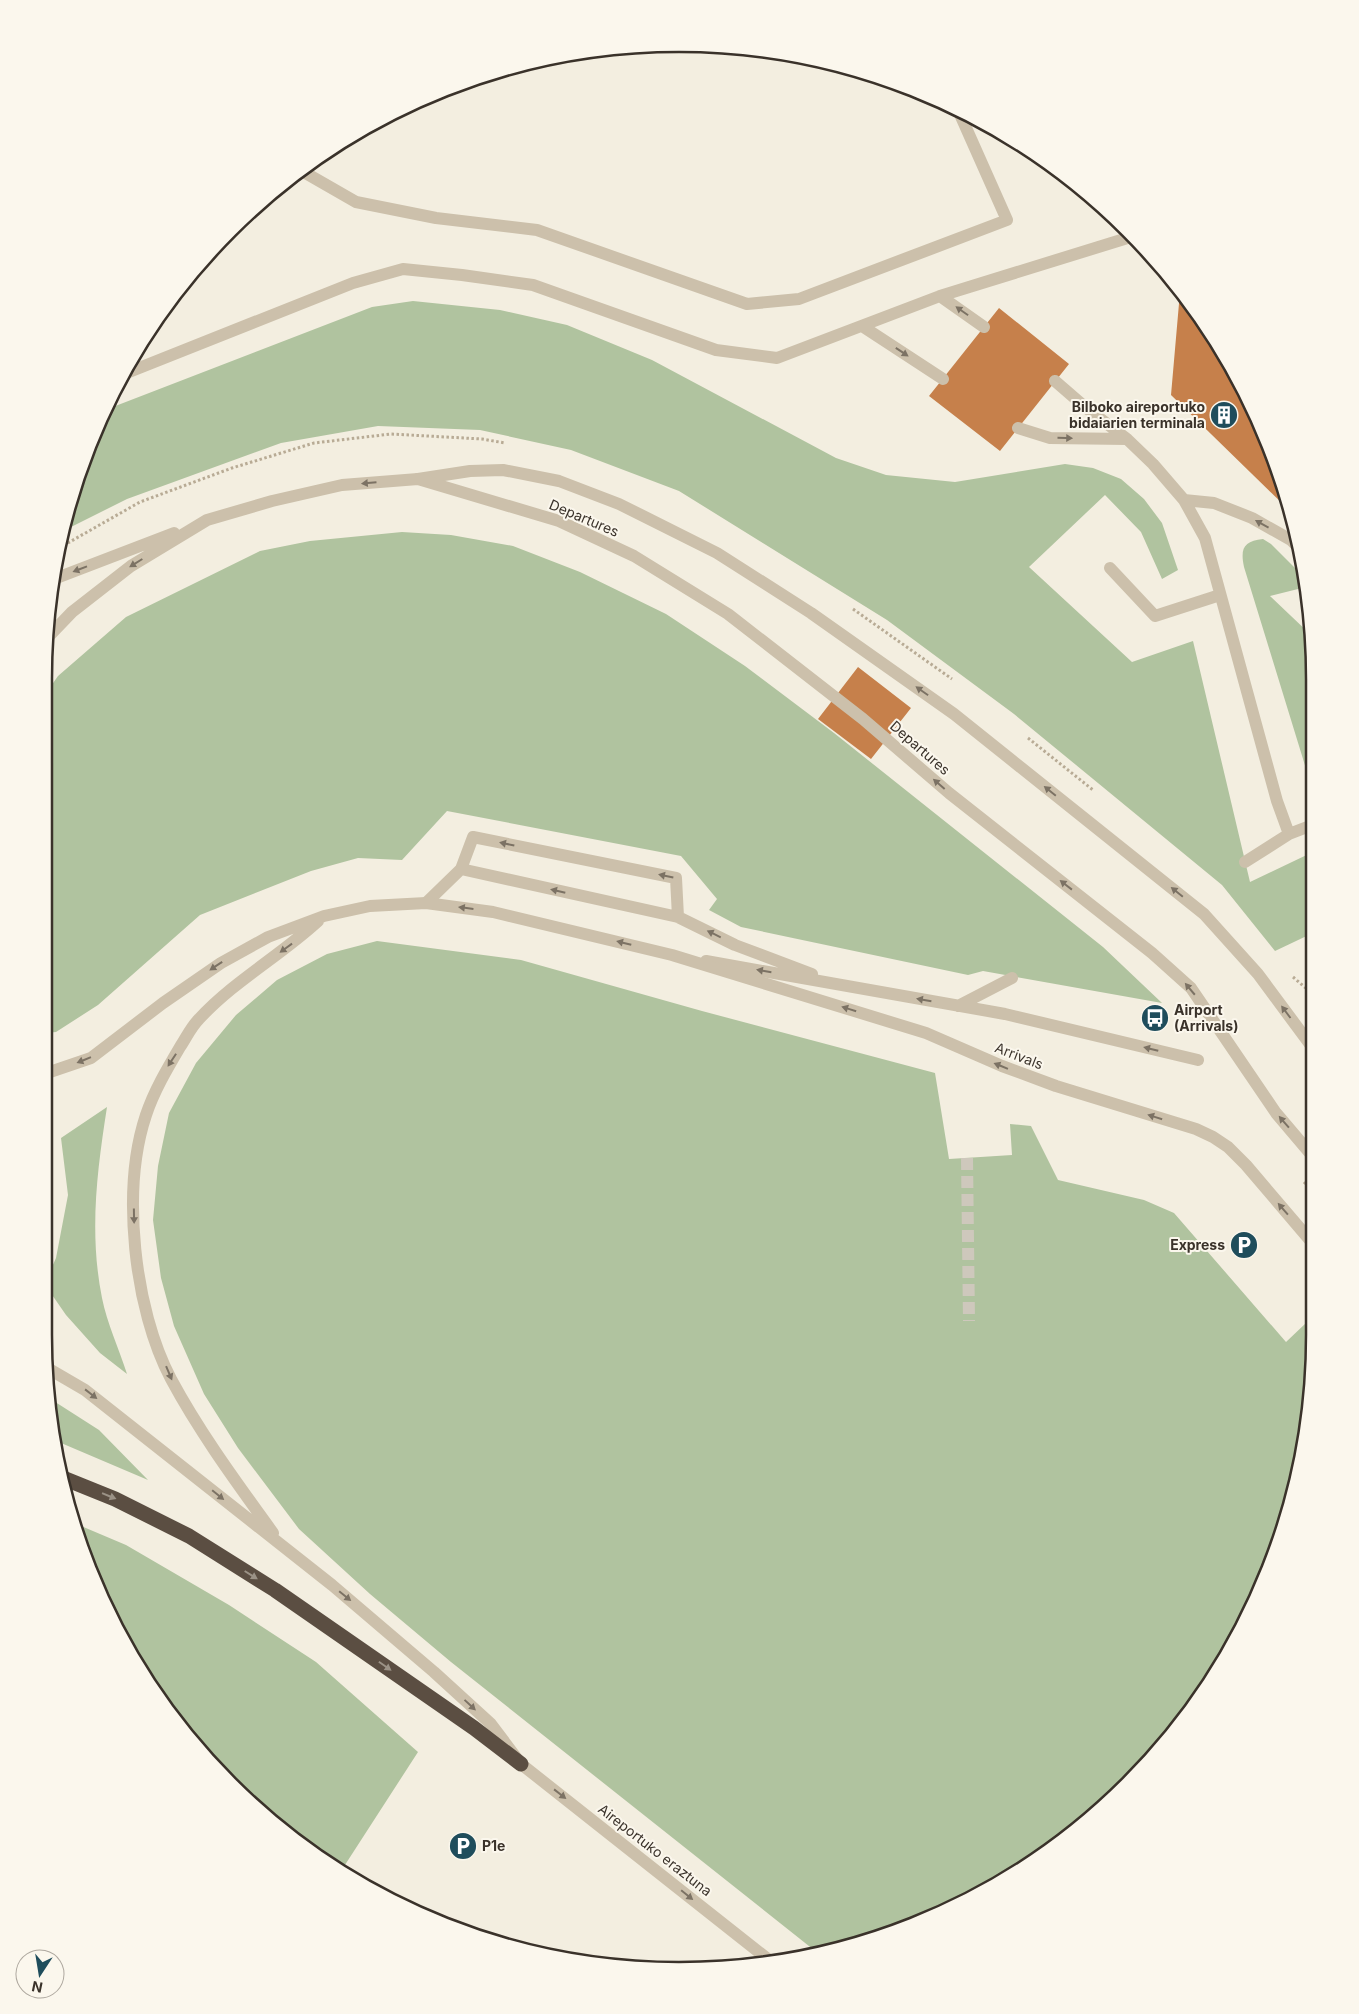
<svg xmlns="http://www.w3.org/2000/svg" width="1359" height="2014" font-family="Inter,sans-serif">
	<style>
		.green { fill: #b0c39f }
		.building { fill: #c6804b }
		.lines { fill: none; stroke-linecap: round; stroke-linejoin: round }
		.street-tunnel { stroke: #cec8bc; stroke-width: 12; stroke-dasharray: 12 6; stroke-linecap: butt }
		.path { stroke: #b8ab95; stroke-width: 3; stroke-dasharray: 2.5 2.5; stroke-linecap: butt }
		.lane { stroke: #ccc0ab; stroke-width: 12 }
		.street { stroke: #ccc0ab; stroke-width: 12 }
		.highway { stroke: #5b4e42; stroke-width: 15 }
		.oneway { fill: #7c7264 }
		.oneway2 { fill: #9b9286 }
		.labels { text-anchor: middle; stroke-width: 4; stroke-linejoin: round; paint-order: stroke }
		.poi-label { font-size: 14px; font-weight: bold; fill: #3a322a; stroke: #fbf7ed; text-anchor: end }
		.street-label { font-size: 14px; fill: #3a322a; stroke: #fbf7ed }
		.rim { fill: none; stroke: #3a322a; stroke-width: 2.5 }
	</style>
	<rect width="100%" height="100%" fill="#f3eee0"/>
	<path class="green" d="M 413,301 L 500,310 L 567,325 L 652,360 L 836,458 L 886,475 L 955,482 L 1065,464 L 1093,468 L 1121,479 L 1144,499 L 1162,523 L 1178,570 L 1162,579 L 1141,532 L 1105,495 L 1029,567 L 1132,662 L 1193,641 L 1250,882 L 1315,851 L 1315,913 L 1311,924 L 1315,928 L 1315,932 L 1275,951 L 1222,885 L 1014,714 L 887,620 L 679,491 L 571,450 L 480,430 L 378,426 L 281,443 L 127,499 L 65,530 L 105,410 L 372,307 Z
		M 402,532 L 451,535 L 513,546 L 580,572 L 666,614 L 745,666 L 834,733 L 1103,947 L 1162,1003 L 983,971 L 968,975 L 741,927 L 709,910 L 717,899 L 681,856 L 447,811 L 402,860 L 358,858 L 311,871 L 200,915 L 98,1005 L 56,1032 L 46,1033 L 44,696 L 58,676 L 126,617 L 260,551 L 310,541 Z
		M 1263,539 L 1271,544 L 1305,578 L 1306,587 L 1270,596 L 1311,635 L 1315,680 L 1315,798 L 1244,567 C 1240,548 1244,541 1263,539 Z
		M 377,941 L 521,960 L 702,1011 L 935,1073 L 949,1159 L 1012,1155 L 1010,1124 L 1031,1126 L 1058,1180 L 1144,1200 L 1174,1213 L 1286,1342 L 1306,1323 L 1315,1329 L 1303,1458 L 1250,1616 L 1208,1688 L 1129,1784 L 997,1885 L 884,1936 L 819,1954 L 451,1662 L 370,1594 L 299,1529 L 238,1448 L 204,1394 L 174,1326 L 161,1278 L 153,1220 L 158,1166 L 169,1113 L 196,1063 L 236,1015 L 277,980 L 327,954 Z
		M 107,1107 C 97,1171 89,1233 102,1298 C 107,1323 119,1349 127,1374 L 100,1353 L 66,1315 L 48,1289 L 48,1276 L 56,1258 L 68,1195 L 61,1138 Z
		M 49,1398 L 99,1430 L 148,1480 L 54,1440 L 49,1418 Z
		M 74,1523 L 126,1545 L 229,1605 L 316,1662 L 418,1752 L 343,1868 L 292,1839 L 202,1754 L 151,1688 L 77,1539 Z"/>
	<path class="building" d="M 1180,292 L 1208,326 L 1267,436 L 1290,511 L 1171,395 Z
		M 999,308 L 1069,364 L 1000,451 L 929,396 Z
		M 858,667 L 911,708 L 871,759 L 818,719 Z"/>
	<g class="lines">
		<path class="street-tunnel" d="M 967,1158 L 969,1321"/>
		<path class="path" d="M 59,548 L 140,502 L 232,468 L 314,443 L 391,434 L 482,439 L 505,443
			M 853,609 L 952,679
			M 1028,738 L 1093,790
			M 1293,977 L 1315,996
			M 1304,1182 L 1315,1194"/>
		<path class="lane" d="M 302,171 L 356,202 L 436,218 L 537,230 L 747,304 L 799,299 L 1007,220 L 959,112
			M 940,296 L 984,327
			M 862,326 L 943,379
			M 124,374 L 353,283 L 403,269 L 462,275 L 533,285 L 716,350 L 777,358 L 940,296 L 1134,236
			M 1055,381 L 1085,407 L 1127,439 L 1153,464 L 1184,500 L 1205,538 L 1277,801 L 1289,834
			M 1018,428 L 1050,438 L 1127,439
			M 418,479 L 470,471 L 503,470 L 559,481 L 619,504 L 717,553 L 811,613 L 954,714 L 1204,914 L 1258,974 L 1315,1051
			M 1184,500 L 1214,503 L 1252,518 L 1291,540 L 1302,551
			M 1110,568 L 1155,616 L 1220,595
			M 1245,862 L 1289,834 L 1315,824
			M 461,869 L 473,837 L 676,878 L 678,917
			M 426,903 L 461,869 L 678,917 L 735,945 L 812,974
			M 706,961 L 1005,1014 L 1198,1060
			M 958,1006 L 1012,978"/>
		<path class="street" d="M 54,579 L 174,533
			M 48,637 L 72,612 L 131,566 L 207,520 L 272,501 L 342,485 L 418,479 L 559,521 L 634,556 L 728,614 L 863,719 L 949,793 L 1152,953 L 1191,988 L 1276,1113 L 1315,1159
			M 47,1073 L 91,1058 L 163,1003 L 221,963 L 268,937 L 324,916 L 370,906 L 426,903 L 493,912 L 672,955 L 926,1033 L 1002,1066 L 1056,1086 L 1196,1129 L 1213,1137 L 1228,1147 L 1246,1165 L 1315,1246
			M 49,1369 L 85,1390 L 332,1585 L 434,1672 L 491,1724 L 521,1764 L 769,1960
			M 273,1533 C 237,1483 200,1433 171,1379 C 134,1309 121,1190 146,1115 C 154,1091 167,1069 180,1047 C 186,1038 191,1027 199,1019 C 234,981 280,956 318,921"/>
		<path class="highway" d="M 63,1478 L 115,1499 L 189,1536 L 275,1590 L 474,1728 L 521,1764"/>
	</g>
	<defs><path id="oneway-solid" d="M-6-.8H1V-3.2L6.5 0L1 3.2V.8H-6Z" transform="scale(1.25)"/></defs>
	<g class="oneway">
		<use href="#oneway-solid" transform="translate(962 311) rotate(-145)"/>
		<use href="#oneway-solid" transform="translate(902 352) rotate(34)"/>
		<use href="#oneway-solid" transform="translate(1065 438) rotate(1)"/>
		<use href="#oneway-solid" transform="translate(369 483) rotate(175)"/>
		<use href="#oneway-solid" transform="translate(1262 524) rotate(-151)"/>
		<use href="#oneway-solid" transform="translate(136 563) rotate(148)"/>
		<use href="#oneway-solid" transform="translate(80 569) rotate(159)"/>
		<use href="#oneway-solid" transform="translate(922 691) rotate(-145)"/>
		<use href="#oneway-solid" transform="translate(939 784) rotate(-139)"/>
		<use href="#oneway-solid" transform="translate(1050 791) rotate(-141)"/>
		<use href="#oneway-solid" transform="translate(507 844) rotate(-168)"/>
		<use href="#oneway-solid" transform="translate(666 876) rotate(-168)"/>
		<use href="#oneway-solid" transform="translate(1066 885) rotate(-142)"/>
		<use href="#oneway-solid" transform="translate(558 891) rotate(-167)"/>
		<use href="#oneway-solid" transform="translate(1177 892) rotate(-141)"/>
		<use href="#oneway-solid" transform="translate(466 908) rotate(-173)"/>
		<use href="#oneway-solid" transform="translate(714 934) rotate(-154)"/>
		<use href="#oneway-solid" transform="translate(624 943) rotate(-166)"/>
		<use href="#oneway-solid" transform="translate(286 948) rotate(144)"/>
		<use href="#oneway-solid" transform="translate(216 966) rotate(146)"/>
		<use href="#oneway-solid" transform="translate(764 971) rotate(-170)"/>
		<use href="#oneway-solid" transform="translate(1190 989) rotate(-130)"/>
		<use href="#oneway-solid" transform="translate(924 1000) rotate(-170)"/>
		<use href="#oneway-solid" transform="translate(849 1009) rotate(-163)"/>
		<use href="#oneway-solid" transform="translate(1286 1012) rotate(-127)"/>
		<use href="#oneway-solid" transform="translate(1151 1049) rotate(-166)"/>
		<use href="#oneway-solid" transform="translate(84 1060) rotate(158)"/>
		<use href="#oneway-solid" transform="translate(172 1060) rotate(123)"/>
		<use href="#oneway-solid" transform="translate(1001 1066) rotate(-158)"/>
		<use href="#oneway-solid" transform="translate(1155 1117) rotate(-163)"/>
		<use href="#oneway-solid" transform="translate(1284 1122) rotate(-131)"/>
		<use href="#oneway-solid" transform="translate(1283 1209) rotate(-131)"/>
		<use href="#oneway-solid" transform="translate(134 1216) rotate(89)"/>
		<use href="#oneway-solid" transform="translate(169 1373) rotate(67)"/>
		<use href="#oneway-solid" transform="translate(91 1394) rotate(38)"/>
		<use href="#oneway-solid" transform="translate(218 1495) rotate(39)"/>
		<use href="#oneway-solid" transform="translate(345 1596) rotate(39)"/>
		<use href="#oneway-solid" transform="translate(470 1705) rotate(43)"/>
		<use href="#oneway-solid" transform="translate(560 1794) rotate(38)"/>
		<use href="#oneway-solid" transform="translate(687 1895) rotate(39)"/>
	</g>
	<g class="oneway2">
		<use href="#oneway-solid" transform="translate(109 1496) rotate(22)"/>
		<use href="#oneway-solid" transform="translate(251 1575) rotate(32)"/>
		<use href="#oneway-solid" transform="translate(385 1666) rotate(35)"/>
	</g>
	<defs>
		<symbol id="building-disc" viewBox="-11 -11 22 22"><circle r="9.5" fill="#1f4d5c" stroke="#fbf7ed"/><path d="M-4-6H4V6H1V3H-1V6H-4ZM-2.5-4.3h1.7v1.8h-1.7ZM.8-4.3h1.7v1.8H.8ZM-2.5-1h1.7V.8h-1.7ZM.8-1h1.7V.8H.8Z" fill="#fff"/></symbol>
		<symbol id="bus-disc" viewBox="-11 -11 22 22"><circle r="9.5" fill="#1f4d5c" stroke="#fbf7ed"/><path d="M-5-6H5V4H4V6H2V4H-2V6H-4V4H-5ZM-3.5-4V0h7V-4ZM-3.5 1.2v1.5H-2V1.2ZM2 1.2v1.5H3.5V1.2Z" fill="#fff"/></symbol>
		<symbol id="parking-disc" viewBox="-11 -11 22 22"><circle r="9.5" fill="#1f4d5c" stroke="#fbf7ed"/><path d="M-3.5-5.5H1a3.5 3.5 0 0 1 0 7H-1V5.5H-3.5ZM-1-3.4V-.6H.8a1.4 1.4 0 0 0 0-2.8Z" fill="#fff"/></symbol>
	</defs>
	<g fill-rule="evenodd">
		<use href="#building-disc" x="1208" y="399" width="32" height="32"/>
		<use href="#bus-disc" x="1139" y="1002" width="32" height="32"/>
		<use href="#parking-disc" x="1228" y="1229" width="32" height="32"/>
		<use href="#parking-disc" x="447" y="1830" width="32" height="32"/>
	</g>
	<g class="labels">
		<g class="poi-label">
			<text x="1205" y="412">Bilboko aireportuko<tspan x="1205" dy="16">bidaiarien terminala</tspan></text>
			<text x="1174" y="1015" text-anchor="start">Airport<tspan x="1174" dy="16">(Arrivals)</tspan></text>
			<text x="1225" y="1250">Express</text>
			<text x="482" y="1851" text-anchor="start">P1e</text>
		</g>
		<g class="street-label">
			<text transform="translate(584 518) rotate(23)" y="5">Departures</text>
			<text transform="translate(920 748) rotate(41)" y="5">Departures</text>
			<text transform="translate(1019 1056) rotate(21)" y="5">Arrivals</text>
			<text transform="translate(655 1850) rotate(38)" y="5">Aireportuko eraztuna</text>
		</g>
	</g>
	<path d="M0 0H1359V2014H0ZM679 52H679A627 627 0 0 1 1306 679V1335A627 627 0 0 1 679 1962H679A627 627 0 0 1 52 1335V679A627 627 0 0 1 679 52Z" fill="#fbf7ed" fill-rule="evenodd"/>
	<path class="rim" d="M679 52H679A627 627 0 0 1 1306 679V1335A627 627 0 0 1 679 1962H679A627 627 0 0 1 52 1335V679A627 627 0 0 1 679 52Z"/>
	<g transform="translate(40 1974) rotate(192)"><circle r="24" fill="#fbf7ed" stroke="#aea89f"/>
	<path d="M0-4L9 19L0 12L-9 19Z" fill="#1f4d5c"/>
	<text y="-8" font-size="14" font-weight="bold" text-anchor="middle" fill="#3a322a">N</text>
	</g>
</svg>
